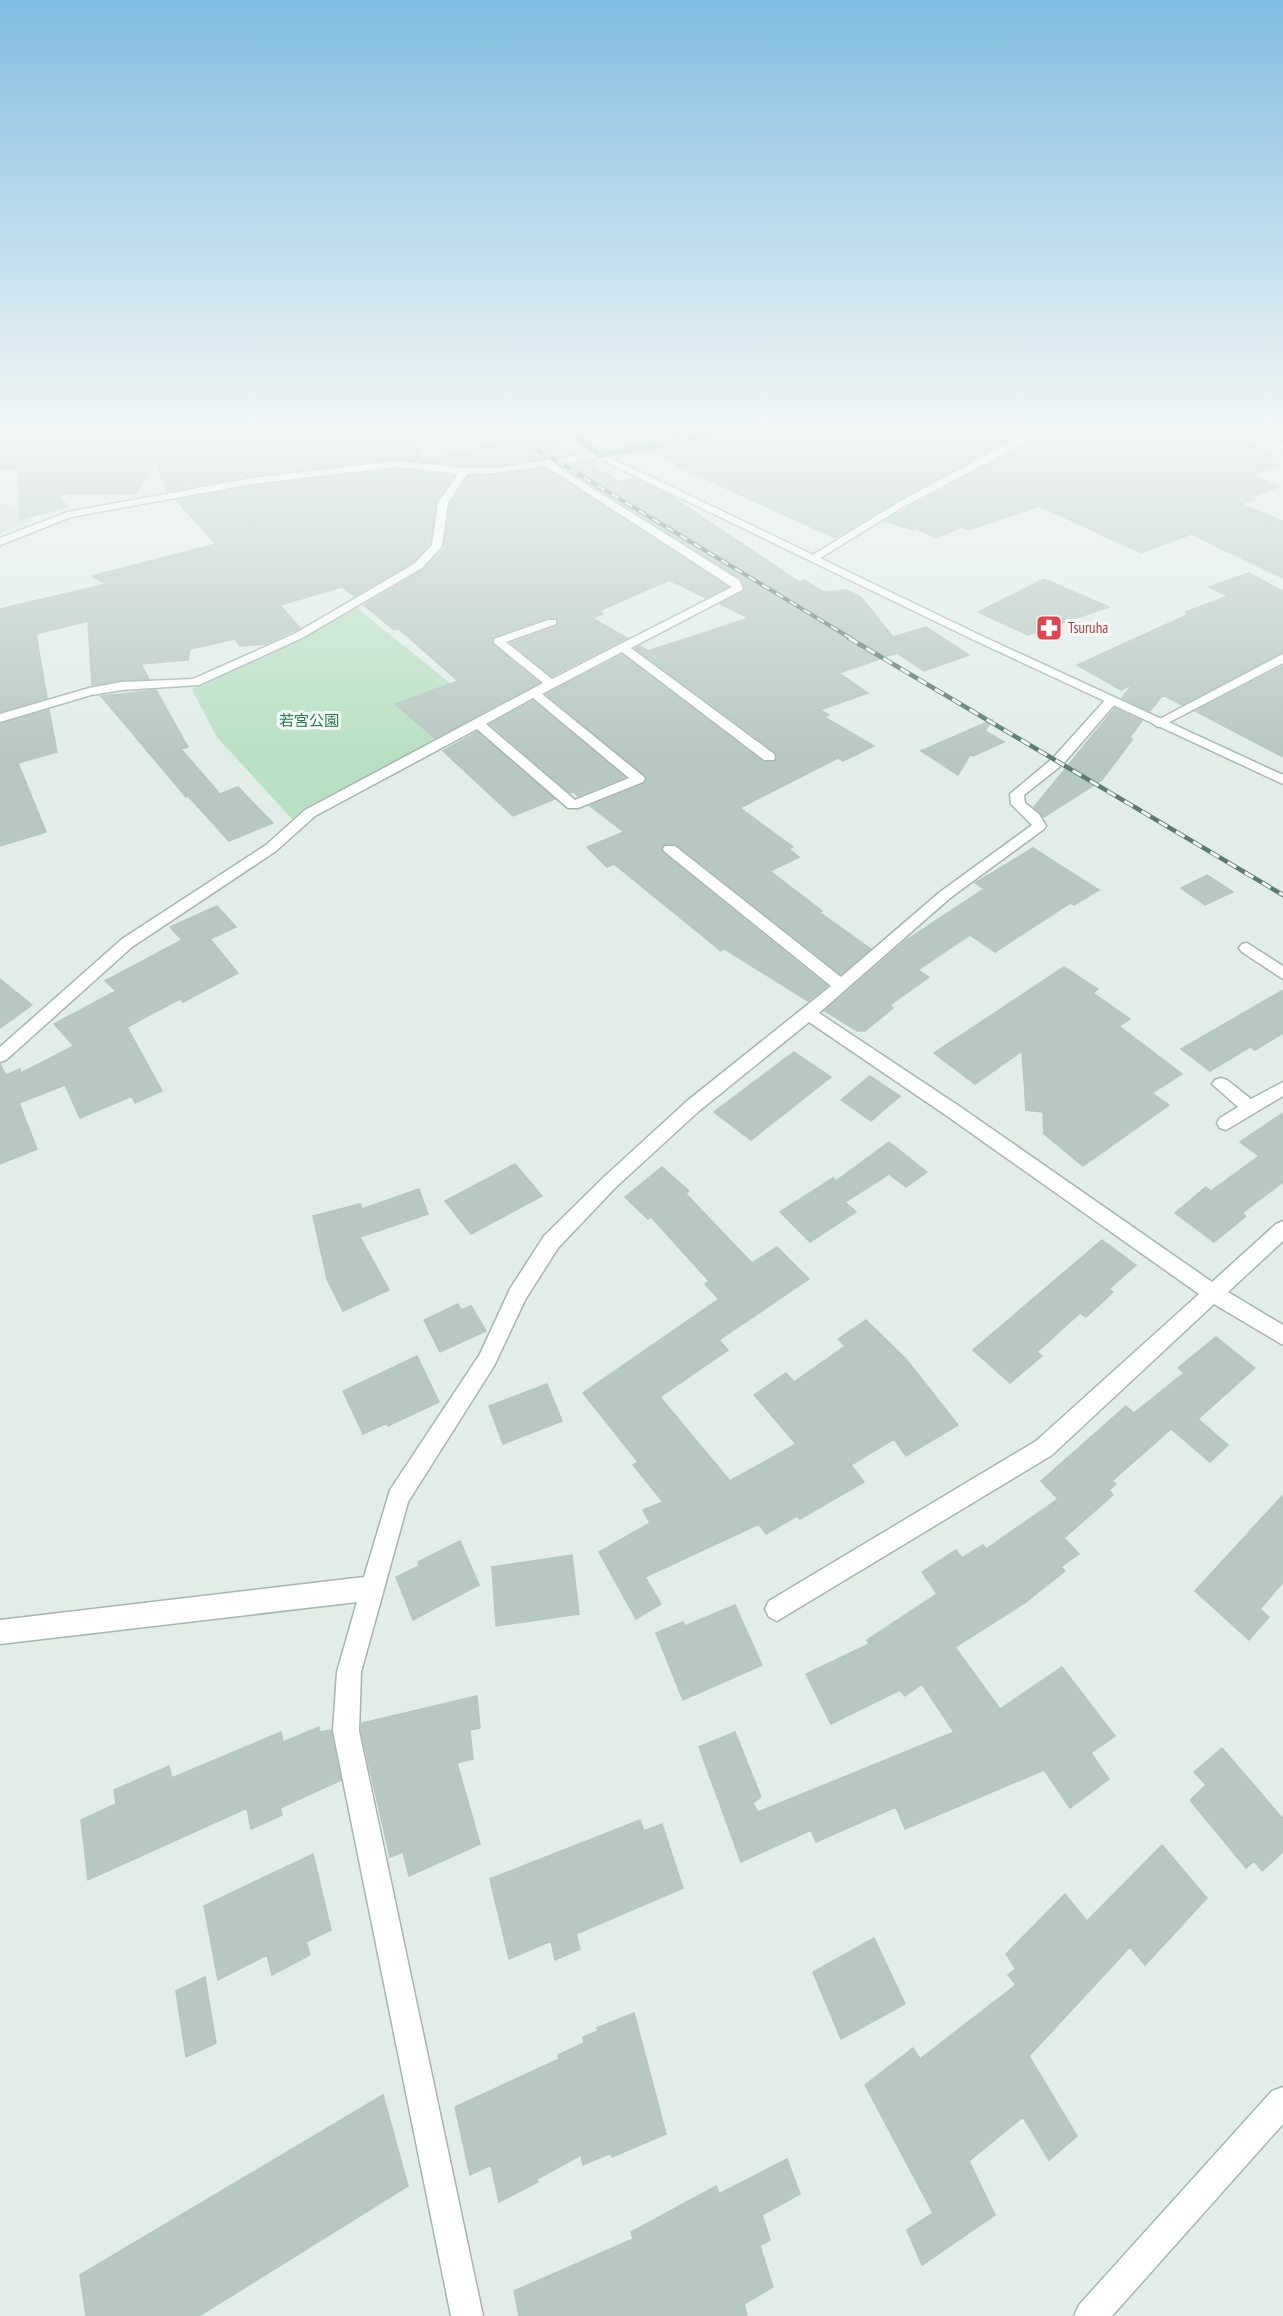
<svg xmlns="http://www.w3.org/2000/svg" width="1283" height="2316" font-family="'PT Sans Narrow','Noto Sans JP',sans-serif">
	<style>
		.built { fill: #d0ddd7 }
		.green { fill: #bae0c4 }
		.building { fill: #b7c8c1; stroke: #b4c7c0; stroke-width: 1.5 }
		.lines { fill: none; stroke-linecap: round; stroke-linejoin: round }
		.street-casing { stroke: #a4b6b0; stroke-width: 3 }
		.secondary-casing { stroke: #a0bab1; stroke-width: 3 }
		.primary-casing { stroke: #c1cac7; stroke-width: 3 }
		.street { fill: #fff; fill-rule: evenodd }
		.secondary { fill: #fff; fill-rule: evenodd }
		.primary { fill: #64a596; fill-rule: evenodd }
		.rail-far1-casing { stroke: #5b7b73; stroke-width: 4 }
		.rail-casing { stroke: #5b7b73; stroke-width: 4.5 }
		.rail-far1 { stroke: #f3f9f6; stroke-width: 2; stroke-dasharray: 8; stroke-linecap: butt }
		.rail { stroke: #f3f9f6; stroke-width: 3; stroke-dasharray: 10; stroke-linecap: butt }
		.labels { text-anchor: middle; stroke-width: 6; stroke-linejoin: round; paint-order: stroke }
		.far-health-label { font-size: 15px; fill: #be3a42; stroke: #f3f9f6; text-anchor: start }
		.far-park-label { font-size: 15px; fill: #287949; stroke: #f3f9f6 }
	</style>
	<rect width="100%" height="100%" fill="#e2ede8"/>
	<path class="built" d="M 0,501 L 34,520 L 0,534 Z"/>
	<path class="green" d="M 357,608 L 487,713 L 292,819 L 216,736 L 192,689 L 304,636 Z"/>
	<path class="building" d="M 6,428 L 403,428 L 404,444 L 415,442 L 422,461 L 541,433 L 574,454 L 496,466 L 461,466 L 396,459 L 252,476 L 167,491 L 155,461 L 136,494 L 57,494 L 68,507 L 20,519 L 18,468 L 0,470 L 0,457 Z
		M 627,428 L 725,428 L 645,442 Z
		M 766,428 L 1035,428 L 896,501 L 835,538 L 679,467 L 656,450 Z
		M 1055,428 L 1214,428 L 1275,456 L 1263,459 L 1278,465 L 1250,475 L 1279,487 L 1251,497 L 1255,499 L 1241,504 L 1283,521 L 1283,578 L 1191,534 L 1141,553 L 1040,506 L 969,530 L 962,527 L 936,538 L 915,528 L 913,530 L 884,521 Z
		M 587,462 L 619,482 L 633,478 L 668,494 L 799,582 L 804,580 L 824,592 L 847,590 L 861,597 L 893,637 L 926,627 L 969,655 L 924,671 L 897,653 L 839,673 L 868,693 L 820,710 L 829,715 L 824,717 L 874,746 L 843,761 L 838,758 L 740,808 L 793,847 L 789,849 L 799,857 L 770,871 L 822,911 L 819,912 L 871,949 L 841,974 L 676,844 L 665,844 L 661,848 L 664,854 L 827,986 L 808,1001 L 723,948 L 721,951 L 614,864 L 607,867 L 587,847 L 624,832 L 590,806 L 644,784 L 647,778 L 546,694 L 622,655 L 763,762 L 774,762 L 777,758 L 775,752 L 635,648 L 640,646 L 648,651 L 749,618 L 720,604 L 744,591 L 745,587 L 741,579 L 561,466 Z
		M 545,468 L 728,587 L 706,598 L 669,580 L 599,611 L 603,614 L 592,618 L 627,638 L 552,676 L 511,643 L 557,626 L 558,618 L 547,618 L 493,637 L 493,645 L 539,683 L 435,738 L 395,704 L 458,681 L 399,629 L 394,630 L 364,605 L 423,570 L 444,548 L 450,504 L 468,476 L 496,475 Z
		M 396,469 L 454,476 L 436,503 L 430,544 L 413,562 L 354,596 L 342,587 L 280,605 L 300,628 L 266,644 L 240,646 L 235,639 L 190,649 L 188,660 L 141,664 L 149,679 L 122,680 L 92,685 L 88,621 L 36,634 L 47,698 L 0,712 L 0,609 L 106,584 L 92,576 L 216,544 L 176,500 L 252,486 Z
		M 1248,573 L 1283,591 L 1283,652 L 1182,705 L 1163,695 L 1150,711 L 1122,698 L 1133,684 L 1121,690 L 1077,665 L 1187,615 L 1186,612 L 1228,596 L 1209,587 Z
		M 1044,579 L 1109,607 L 1028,635 L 978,612 Z
		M 1283,666 L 1283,757 L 1195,711 Z
		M 156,690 L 188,747 L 181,749 L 220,794 L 238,787 L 273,823 L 229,841 L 188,796 L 186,797 L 101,696 Z
		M 533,701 L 625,777 L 578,796 L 573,792 L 570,793 L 490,724 Z
		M 1115,708 L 1142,721 L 1130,737 L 1132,740 L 1102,780 L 1044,817 L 1034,807 Z
		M 49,710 L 57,752 L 18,763 L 46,832 L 0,846 L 0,724 Z
		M 992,720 L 985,731 L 1004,742 L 973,756 L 970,755 L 958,775 L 921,751 Z
		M 477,732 L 555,799 L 513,816 L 443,751 Z
		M 1033,848 L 1099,890 L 1074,905 L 1070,903 L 995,952 L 970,935 L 918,970 L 929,977 L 890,1005 L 893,1008 L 865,1031 L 857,1031 L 825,1011 L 905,941 L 984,889 L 975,883 Z
		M 1207,875 L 1233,892 L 1205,905 L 1181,888 Z
		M 217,906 L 236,927 L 210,939 L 238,973 L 183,1002 L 180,999 L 127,1027 L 162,1091 L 135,1103 L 132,1096 L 80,1118 L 65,1085 L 19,1103 L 37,1149 L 0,1164 L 0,1064 L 6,1075 L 20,1069 L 21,1073 L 74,1046 L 54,1024 L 116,991 L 105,981 L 182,940 L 170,927 Z
		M 1064,967 L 1098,989 L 1093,993 L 1130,1019 L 1119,1026 L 1182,1074 L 1152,1093 L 1169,1105 L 1083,1166 L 1044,1134 L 1043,1112 L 1026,1110 L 1022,1051 L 975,1084 L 934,1053 Z
		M 0,979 L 32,1005 L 0,1028 Z
		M 1283,990 L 1283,1033 L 1255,1050 L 1250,1047 L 1210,1071 L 1181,1049 Z
		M 794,1052 L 831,1077 L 751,1140 L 714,1112 Z
		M 870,1076 L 900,1096 L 871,1121 L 841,1100 Z
		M 1283,1113 L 1283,1182 L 1242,1213 L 1246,1216 L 1214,1242 L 1175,1213 L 1206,1187 L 1211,1191 L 1259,1156 L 1240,1142 Z
		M 889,1142 L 927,1172 L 906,1187 L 889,1174 L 845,1202 L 856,1212 L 810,1242 L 780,1212 L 833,1178 L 836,1181 Z
		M 515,1164 L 542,1196 L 471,1234 L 445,1201 Z
		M 662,1167 L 689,1191 L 686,1194 L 752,1263 L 777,1247 L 809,1279 L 719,1340 L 728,1350 L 660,1397 L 730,1481 L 796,1444 L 754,1395 L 786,1373 L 794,1382 L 845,1346 L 838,1339 L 866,1320 L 906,1359 L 958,1425 L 906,1456 L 894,1439 L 851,1465 L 864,1482 L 800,1519 L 797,1516 L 766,1534 L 759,1524 L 645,1577 L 661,1604 L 636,1619 L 599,1552 L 650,1523 L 643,1510 L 663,1502 L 633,1465 L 638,1462 L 583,1393 L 719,1299 L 705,1284 L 709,1281 L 651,1217 L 648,1219 L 625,1197 Z
		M 419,1189 L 428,1214 L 360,1237 L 389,1290 L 343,1311 L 327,1279 L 313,1216 L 360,1204 L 362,1209 Z
		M 1102,1240 L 1136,1265 L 1109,1289 L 1113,1292 L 1086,1317 L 1080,1313 L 1037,1352 L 1042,1356 L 1010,1383 L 973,1350 Z
		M 458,1304 L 461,1310 L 471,1306 L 486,1331 L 440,1352 L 424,1320 Z
		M 1216,1337 L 1255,1368 L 1198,1419 L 1228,1445 L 1210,1462 L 1171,1429 L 1112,1481 L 1116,1484 L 1109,1490 L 1113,1495 L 1064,1538 L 1079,1554 L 1061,1567 L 1065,1571 L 1026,1602 L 955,1647 L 1000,1709 L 1062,1667 L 1115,1736 L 1091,1753 L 1109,1779 L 1070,1808 L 1044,1770 L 905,1829 L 896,1807 L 816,1842 L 811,1830 L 741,1862 L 699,1747 L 735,1732 L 761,1797 L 753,1803 L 758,1812 L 954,1732 L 922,1684 L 905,1696 L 900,1690 L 831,1724 L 806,1674 L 869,1644 L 867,1640 L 937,1594 L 922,1572 L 956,1550 L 962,1558 L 983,1545 L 986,1549 L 1058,1499 L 1041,1481 L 1126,1406 L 1134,1413 L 1184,1373 L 1178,1368 Z
		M 417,1356 L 439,1402 L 388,1426 L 387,1423 L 363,1434 L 343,1391 Z
		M 547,1384 L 562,1421 L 503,1444 L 489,1406 Z
		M 1283,1495 L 1283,1582 L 1260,1609 L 1269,1617 L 1249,1640 L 1195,1591 Z
		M 460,1541 L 479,1585 L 413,1620 L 396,1577 L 419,1566 L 418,1562 Z
		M 572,1555 L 579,1614 L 496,1626 L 492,1567 Z
		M 735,1605 L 762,1665 L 683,1700 L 656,1633 L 683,1622 L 685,1626 Z
		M 477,1696 L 480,1728 L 470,1730 L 473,1759 L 457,1763 L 480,1844 L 409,1876 L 403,1852 L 390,1857 L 361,1731 L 362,1723 Z
		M 319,1727 L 320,1732 L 331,1730 L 341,1780 L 280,1808 L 282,1815 L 251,1829 L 247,1808 L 88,1880 L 81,1820 L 116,1804 L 114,1790 L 169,1766 L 172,1778 L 281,1732 L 283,1742 Z
		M 1222,1748 L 1283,1819 L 1283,1852 L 1262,1871 L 1254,1861 L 1246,1868 L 1190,1800 L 1206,1785 L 1194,1772 Z
		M 640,1820 L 644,1831 L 662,1824 L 683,1888 L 576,1934 L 580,1949 L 555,1960 L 551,1941 L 509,1959 L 490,1879 Z
		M 1162,1845 L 1207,1898 L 1145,1965 L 1130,1947 L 1029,2056 L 1077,2136 L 1049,2160 L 1023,2117 L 969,2161 L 995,2215 L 922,2265 L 907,2230 L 933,2213 L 865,2085 L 913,2048 L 920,2059 L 1016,1985 L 1008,1975 L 1016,1969 L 1006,1954 L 1065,1894 L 1087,1921 Z
		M 313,1854 L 331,1930 L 306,1942 L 310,1955 L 272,1975 L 267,1955 L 218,1980 L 204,1906 Z
		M 874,1938 L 905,2004 L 841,2039 L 813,1972 Z
		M 205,1977 L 216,2043 L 186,2057 L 176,1991 Z
		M 634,2013 L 666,2134 L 612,2157 L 611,2153 L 583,2165 L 581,2155 L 537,2179 L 538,2182 L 499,2202 L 491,2165 L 470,2175 L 455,2107 L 559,2059 L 558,2055 L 584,2043 L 583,2037 L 598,2031 L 597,2028 Z
		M 383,2095 L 408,2186 L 199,2316 L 86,2316 L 80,2275 Z
		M 787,2159 L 800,2194 L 762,2215 L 770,2240 L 760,2246 L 773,2287 L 744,2304 L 747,2316 L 519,2316 L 514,2291 L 633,2239 L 631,2232 L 716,2186 L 719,2194 Z"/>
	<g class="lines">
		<defs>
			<path id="street" d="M 1041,428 L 1053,428 L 903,507 L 817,560 L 808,558 L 897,503 L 1010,442 Z
				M 549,461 L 739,580 L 743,588 L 742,590 L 631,648 L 774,754 L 775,757 L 774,760 L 764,760 L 622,652 L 542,694 L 643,776 L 645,779 L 643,782 L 578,808 L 568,808 L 477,729 L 315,816 L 276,851 L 132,947 L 6,1060 L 0,1062 L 0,1047 L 122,939 L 266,845 L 305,810 L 543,683 L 494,643 L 494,639 L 548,620 L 556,620 L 556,624 L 506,642 L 552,679 L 732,587 L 546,466 L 546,462 ZM 533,698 L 629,778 L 575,800 L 486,724 Z
				M 461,469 L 469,471 L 448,503 L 442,546 L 422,568 L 302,638 L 199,685 L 122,690 L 91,695 L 0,722 L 0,714 L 89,688 L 122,682 L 193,679 L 294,634 L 414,564 L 432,545 L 438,503 Z
				M 1283,654 L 1283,663 L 1162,726 L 1158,727 L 1152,723 Z
				M 1111,697 L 1115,698 L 1115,704 L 1063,764 L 1024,795 L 1025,803 L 1039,814 L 1046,826 L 1044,829 L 950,898 L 819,1013 L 959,1106 L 1212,1282 L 1276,1224 L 1283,1221 L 1283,1241 L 1228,1292 L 1283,1325 L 1283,1345 L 1214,1304 L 1052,1455 L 777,1621 L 769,1617 L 765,1609 L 769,1601 L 1036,1441 L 1199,1294 L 947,1116 L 809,1022 L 699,1111 L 616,1187 L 558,1248 L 525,1300 L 494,1366 L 408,1502 L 361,1672 L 359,1731 L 483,2316 L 451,2316 L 333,1731 L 337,1672 L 357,1602 L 0,1644 L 0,1620 L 364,1577 L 390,1490 L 480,1354 L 510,1289 L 544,1236 L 604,1177 L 687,1101 L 831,986 L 665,852 L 663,849 L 665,846 L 675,846 L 841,977 L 940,892 L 1032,825 L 1011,804 L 1010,794 L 1053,758 L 1107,698 Z
				M 1247,943 L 1283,966 L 1283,979 L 1242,952 L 1239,948 L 1242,944 Z
				M 1221,1078 L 1227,1080 L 1251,1099 L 1283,1082 L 1283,1096 L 1226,1130 L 1220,1128 L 1217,1123 L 1220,1118 L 1238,1107 L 1212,1084 L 1215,1080 Z"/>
			<path id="secondary" d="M 1240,428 L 1252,428 L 1283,443 L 1283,449 Z
				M 599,452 L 984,637 L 1283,775 L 1283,784 L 976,641 L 598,458 L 496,473 L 461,474 L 396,467 L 252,484 L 71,517 L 0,545 L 0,538 L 68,512 L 252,478 L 396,461 L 461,468 L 496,468 Z
				M 1283,2087 L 1283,2124 L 1112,2316 L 1074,2316 L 1079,2305 L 1272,2091 Z"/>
			<path id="primary" d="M 560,428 L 570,428 L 601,452 L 741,428 L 764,428 L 599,458 Z"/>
		</defs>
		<use href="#street" class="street-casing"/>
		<use href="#secondary" class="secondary-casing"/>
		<use href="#primary" class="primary-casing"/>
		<use href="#street" class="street"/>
		<use href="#secondary" class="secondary"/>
		<use href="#primary" class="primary"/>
		<defs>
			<path id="rail-far1" d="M 502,428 L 852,639"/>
			<path id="rail" d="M 849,638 L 1283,895"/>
		</defs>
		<use href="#rail-far1" class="rail-far1-casing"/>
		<use href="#rail" class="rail-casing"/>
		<use href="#rail-far1" class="rail-far1"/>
		<use href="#rail" class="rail"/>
	</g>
	<linearGradient id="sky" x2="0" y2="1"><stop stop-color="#81bce1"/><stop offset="0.57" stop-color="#f2f7f5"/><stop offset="1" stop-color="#f2f7f5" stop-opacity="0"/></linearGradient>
	<rect width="1283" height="753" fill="url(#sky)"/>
	<defs>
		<symbol id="pharmacy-square" viewBox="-11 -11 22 22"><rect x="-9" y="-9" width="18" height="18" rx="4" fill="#e0444e" stroke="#f3f9f6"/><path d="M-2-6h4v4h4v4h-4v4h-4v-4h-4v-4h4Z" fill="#fff"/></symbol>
	</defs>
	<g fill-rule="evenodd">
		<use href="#pharmacy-square" x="1034" y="613" width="30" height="30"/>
	</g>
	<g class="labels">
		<g class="far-health-label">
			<text x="1068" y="633">Tsuruha</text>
		</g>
		<g class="far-park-label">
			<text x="309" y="726">若宮公園</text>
		</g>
	</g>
</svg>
